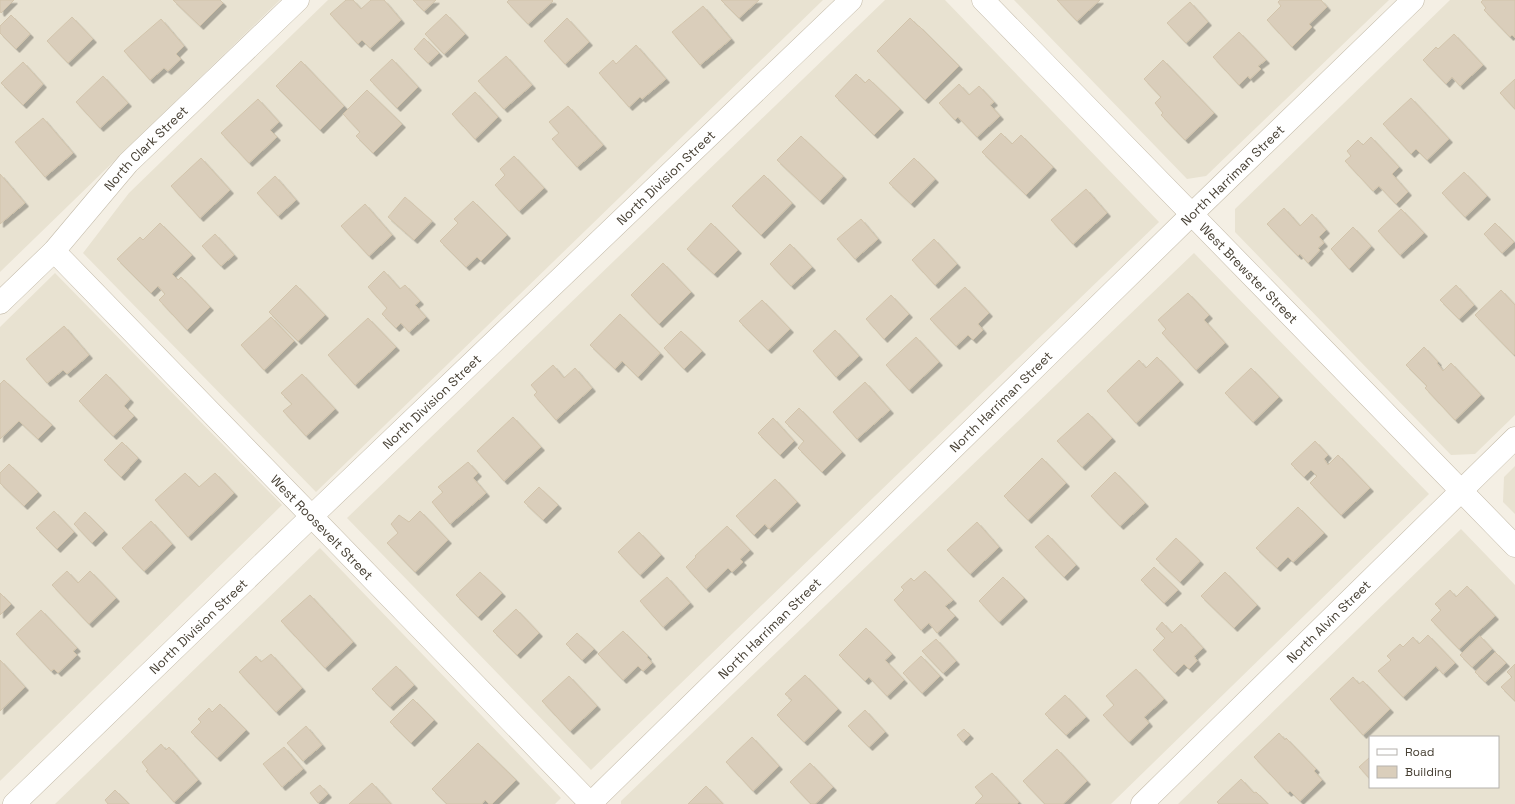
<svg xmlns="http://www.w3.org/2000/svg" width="1515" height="804" font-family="'Space Grotesk',sans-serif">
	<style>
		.residential { fill: #e8e2d1; fill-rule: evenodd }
		.building { fill: #dacebb; stroke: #d2c4ab; filter: url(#shadow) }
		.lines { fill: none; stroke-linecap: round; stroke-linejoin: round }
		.minor-casing { stroke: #c3baa8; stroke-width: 23 }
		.minor { stroke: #fff; stroke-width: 22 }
		.labels { text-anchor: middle; stroke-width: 3; stroke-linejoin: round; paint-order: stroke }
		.street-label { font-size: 13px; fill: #463f33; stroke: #fff }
	</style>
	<defs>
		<filter id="shadow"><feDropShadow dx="3.5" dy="3.5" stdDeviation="0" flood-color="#0004"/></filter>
	</defs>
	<rect width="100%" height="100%" fill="#f4efe4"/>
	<path class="residential" d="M 0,0 L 280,0 L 0,272 Z
		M 328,0 L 823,0 L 316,492 L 83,253 L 129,193 Z
		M 885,0 L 945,0 L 1159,222 L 591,770 L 347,518 Z
		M 1014,0 L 1389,0 L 1206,176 L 1187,179 Z
		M 1450,0 L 1515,0 L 1515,415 L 1475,454 L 1451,455 L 1235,232 L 1235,209 Z
		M 1194,253 L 1429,494 L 1111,804 L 621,804 L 621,801 Z
		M 55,273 L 282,505 L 0,781 L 0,327 Z
		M 1515,466 L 1515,514 L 1503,502 L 1504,477 Z
		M 1461,529 L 1515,585 L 1515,804 L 1178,804 ZM 1370,737 L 1498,737 L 1498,787 L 1370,787 Z
		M 320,548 L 561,798 L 555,804 L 55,804 Z"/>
	<path class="building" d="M 0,0 L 14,0 L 1,13 L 0,11 Z
		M 173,0 L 220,0 L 223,3 L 200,26 Z
		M 346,0 L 353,0 L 361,9 L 371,0 L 384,0 L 401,20 L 370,48 L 362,40 L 358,44 L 330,14 Z
		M 413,0 L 436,0 L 424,11 Z
		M 509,0 L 552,0 L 553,1 L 528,24 L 507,2 Z
		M 721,0 L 759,0 L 739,18 Z
		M 1057,0 L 1100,0 L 1077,21 Z
		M 1280,0 L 1321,0 L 1327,7 L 1309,24 L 1312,27 L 1292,47 L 1267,20 L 1281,6 L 1278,2 Z
		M 1483,0 L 1515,0 L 1515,38 L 1512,35 L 1510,37 L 1484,10 L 1486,8 L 1481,2 Z
		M 1190,2 L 1208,22 L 1186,43 L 1167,23 Z
		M 703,6 L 731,39 L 700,65 L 672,32 Z
		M 446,14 L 465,34 L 444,54 L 425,34 Z
		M 11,15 L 30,34 L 16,49 L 0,33 L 0,26 Z
		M 72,17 L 93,39 L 68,63 L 47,41 Z
		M 567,18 L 589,42 L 565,64 L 544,41 Z
		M 910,18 L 918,26 L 919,26 L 959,66 L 925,100 L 877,51 Z
		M 161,19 L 184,46 L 176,54 L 181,59 L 168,71 L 164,68 L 150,80 L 124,51 Z
		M 1239,32 L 1266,60 L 1258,66 L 1261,69 L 1250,79 L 1248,76 L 1239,85 L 1213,57 Z
		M 1454,34 L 1483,65 L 1460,86 L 1452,77 L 1446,84 L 1423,60 L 1436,47 L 1438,49 Z
		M 424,38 L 439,53 L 428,63 L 414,49 Z
		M 636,45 L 666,79 L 642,99 L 640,97 L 629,107 L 599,73 L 613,60 L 616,64 Z
		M 506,56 L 532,85 L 504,109 L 478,81 Z
		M 392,59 L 418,87 L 397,108 L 370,80 Z
		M 1163,60 L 1214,113 L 1185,140 L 1161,115 L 1163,113 L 1155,103 L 1161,97 L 1144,79 Z
		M 301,61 L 344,106 L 320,130 L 276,86 Z
		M 23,62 L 43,84 L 23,105 L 1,83 Z
		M 856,74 L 865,83 L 869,79 L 900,109 L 874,135 L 835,96 Z
		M 103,76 L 128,103 L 100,128 L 76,102 Z
		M 1515,79 L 1515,109 L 1500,93 Z
		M 959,84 L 969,95 L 979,86 L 994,102 L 990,105 L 1000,116 L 977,137 L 958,117 L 955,120 L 939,103 Z
		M 367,90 L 402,124 L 373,153 L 356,136 L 360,132 L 343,114 Z
		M 475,92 L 498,117 L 475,139 L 452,114 Z
		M 1411,98 L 1449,139 L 1427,160 L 1416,149 L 1411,154 L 1383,124 Z
		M 258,99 L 279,122 L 270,130 L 277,137 L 249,163 L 221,133 Z
		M 568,106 L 603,145 L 577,167 L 552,139 L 559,133 L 549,122 Z
		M 43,118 L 73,153 L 45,177 L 15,142 Z
		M 1001,133 L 1012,144 L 1021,135 L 1053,167 L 1026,195 L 982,152 Z
		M 801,136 L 843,176 L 820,201 L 777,160 Z
		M 1371,137 L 1399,167 L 1392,174 L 1408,192 L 1396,204 L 1379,186 L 1373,191 L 1345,161 L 1351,156 L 1347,151 L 1358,140 L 1363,145 Z
		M 514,156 L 544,188 L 519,211 L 495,185 L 505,175 L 500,169 Z
		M 201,158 L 230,190 L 200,218 L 171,186 Z
		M 914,158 L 935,179 L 911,204 L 889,183 Z
		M 1464,172 L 1487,196 L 1465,217 L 1442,193 Z
		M 0,174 L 25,203 L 0,224 Z
		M 764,175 L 792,203 L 761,235 L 732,206 Z
		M 275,176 L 296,200 L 278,216 L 257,193 Z
		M 1086,189 L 1107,213 L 1073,244 L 1051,220 Z
		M 405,197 L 432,221 L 414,240 L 388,217 Z
		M 473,201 L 507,235 L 481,261 L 477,257 L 466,267 L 440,241 L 458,223 L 454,219 Z
		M 365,204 L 392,235 L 369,256 L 341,226 Z
		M 1284,208 L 1300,226 L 1312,214 L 1326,230 L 1319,237 L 1324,243 L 1318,248 L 1320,250 L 1308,263 L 1300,254 L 1298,256 L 1267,224 Z
		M 1401,209 L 1424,233 L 1400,255 L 1378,231 Z
		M 861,219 L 878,239 L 855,259 L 837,239 Z
		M 160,223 L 192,255 L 172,274 L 178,280 L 181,277 L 210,307 L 187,330 L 159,300 L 165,294 L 158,286 L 151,293 L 117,259 L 140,237 L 143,240 Z
		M 711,223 L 738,250 L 714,274 L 687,249 Z
		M 1495,223 L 1514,242 L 1502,253 L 1484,234 Z
		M 1353,227 L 1371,246 L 1349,269 L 1331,249 Z
		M 215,234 L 234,255 L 221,266 L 202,246 Z
		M 934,239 L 957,264 L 935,285 L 912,260 Z
		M 790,244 L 812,267 L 791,286 L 770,264 Z
		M 663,263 L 691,292 L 659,324 L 631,295 Z
		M 384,271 L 400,289 L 405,285 L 420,301 L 415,305 L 426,317 L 409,332 L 401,323 L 396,328 L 382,314 L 387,308 L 368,287 Z
		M 296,285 L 325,315 L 298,341 L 269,312 Z
		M 1456,285 L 1474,305 L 1459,319 L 1440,300 Z
		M 965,287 L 989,313 L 978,324 L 983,330 L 973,340 L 968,335 L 956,346 L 930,319 Z
		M 1501,290 L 1515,305 L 1515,354 L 1514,355 L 1475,315 Z
		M 1188,293 L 1209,315 L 1204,320 L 1225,343 L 1196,370 L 1162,333 L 1166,329 L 1158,320 Z
		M 891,295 L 909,314 L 884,339 L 866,319 Z
		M 762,300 L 790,329 L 768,350 L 739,321 Z
		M 620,314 L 660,353 L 638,377 L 622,361 L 615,369 L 590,345 Z
		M 271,317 L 294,341 L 264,370 L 241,345 Z
		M 368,318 L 396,347 L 355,385 L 328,355 Z
		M 64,326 L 89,355 L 67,374 L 63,370 L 47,383 L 26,359 Z
		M 835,330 L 859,356 L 836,377 L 813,351 Z
		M 681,331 L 702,351 L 684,369 L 664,348 Z
		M 916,337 L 939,362 L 909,390 L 886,365 Z
		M 1424,347 L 1438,362 L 1437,363 L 1443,371 L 1451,363 L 1481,395 L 1455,420 L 1425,388 L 1427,386 L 1406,365 Z
		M 1157,357 L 1180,381 L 1136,423 L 1107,391 L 1139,360 L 1146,368 Z
		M 553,365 L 564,378 L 575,368 L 592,388 L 556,420 L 534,395 L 537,392 L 531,385 Z
		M 1251,368 L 1279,397 L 1253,422 L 1225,393 Z
		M 106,374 L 130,399 L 124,406 L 134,416 L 113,436 L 79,401 Z
		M 302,374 L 335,409 L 306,436 L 283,411 L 292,404 L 281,393 Z
		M 4,380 L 52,425 L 38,439 L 19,421 L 0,439 L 0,384 Z
		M 865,382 L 890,410 L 857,439 L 833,412 Z
		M 799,408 L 842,452 L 822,472 L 798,448 L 804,441 L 785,422 Z
		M 1088,413 L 1112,438 L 1082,467 L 1057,441 Z
		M 513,417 L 541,447 L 504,481 L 477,451 Z
		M 773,418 L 794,441 L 780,455 L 758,433 Z
		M 1315,441 L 1328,455 L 1324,459 L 1328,465 L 1338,455 L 1370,488 L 1341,515 L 1310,483 L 1317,476 L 1311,470 L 1304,477 L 1291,464 Z
		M 122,442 L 138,458 L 121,477 L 104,460 Z
		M 1042,458 L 1066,483 L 1028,520 L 1004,496 Z
		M 468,462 L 478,473 L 473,478 L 486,493 L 450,524 L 432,502 L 443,492 L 438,487 Z
		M 9,464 L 38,492 L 24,506 L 0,483 L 0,473 Z
		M 1115,472 L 1145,503 L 1120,526 L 1091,496 Z
		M 185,473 L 199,487 L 215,473 L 234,493 L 188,537 L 155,500 Z
		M 775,479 L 797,502 L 769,529 L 765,524 L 754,535 L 736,516 Z
		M 539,487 L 558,505 L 543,520 L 524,502 Z
		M 1298,507 L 1324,533 L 1293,562 L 1288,557 L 1277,568 L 1256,548 Z
		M 54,511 L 74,532 L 57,549 L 36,528 Z
		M 420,511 L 448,540 L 415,572 L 387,543 L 398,533 L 391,524 L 399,515 L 409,522 Z
		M 85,512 L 104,531 L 92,543 L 74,524 Z
		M 151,521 L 172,544 L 144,571 L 122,548 Z
		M 977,522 L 999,547 L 970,574 L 947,550 Z
		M 727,526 L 750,550 L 740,559 L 743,562 L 732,572 L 728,568 L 706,589 L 686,567 L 696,557 L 695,556 Z
		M 639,532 L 661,555 L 640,575 L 618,552 Z
		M 1048,535 L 1076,565 L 1064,577 L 1035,547 Z
		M 1176,538 L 1200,561 L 1180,582 L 1156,559 Z
		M 1154,567 L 1178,590 L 1164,603 L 1141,580 Z
		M 67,571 L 78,583 L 90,571 L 116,598 L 89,624 L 52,585 Z
		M 925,571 L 953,600 L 945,606 L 955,616 L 937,633 L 929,623 L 921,630 L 894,600 L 904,590 L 901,587 L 911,578 L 914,581 Z
		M 480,572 L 502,593 L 478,617 L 456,595 Z
		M 1225,572 L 1257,605 L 1234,628 L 1201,596 Z
		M 667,577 L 690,603 L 663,627 L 640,601 Z
		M 1003,577 L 1024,598 L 999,622 L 979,601 Z
		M 1467,586 L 1495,616 L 1459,649 L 1431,620 L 1441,610 L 1435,604 L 1450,590 L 1456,597 Z
		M 0,593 L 11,604 L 0,615 Z
		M 310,595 L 353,642 L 325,668 L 281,621 Z
		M 516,609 L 539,633 L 517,655 L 493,631 Z
		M 41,610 L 77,648 L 73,651 L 77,655 L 58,673 L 54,669 L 51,671 L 16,634 Z
		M 1162,622 L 1172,633 L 1181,624 L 1203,648 L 1194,656 L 1197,661 L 1189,669 L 1184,664 L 1175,673 L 1153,650 L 1165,638 L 1156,629 Z
		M 866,628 L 892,654 L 885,660 L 904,680 L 887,696 L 869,677 L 865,681 L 839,655 Z
		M 623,631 L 648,656 L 647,657 L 652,663 L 643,671 L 638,666 L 623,680 L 598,654 Z
		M 577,633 L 594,649 L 582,660 L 566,644 Z
		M 1428,635 L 1455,663 L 1443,674 L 1436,666 L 1403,697 L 1378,671 L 1391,660 L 1387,656 L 1400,644 L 1403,647 L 1413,637 L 1419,644 Z
		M 1480,636 L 1492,649 L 1472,667 L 1460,655 Z
		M 936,639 L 956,661 L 943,673 L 922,651 Z
		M 1495,652 L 1506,663 L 1485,682 L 1475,672 Z
		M 271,654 L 302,688 L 276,712 L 239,672 L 256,656 L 261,662 Z
		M 921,656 L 940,676 L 922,693 L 903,673 Z
		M 0,660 L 25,687 L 0,711 Z
		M 1515,664 L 1515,701 L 1501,687 L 1512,677 L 1507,672 Z
		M 396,666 L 414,685 L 390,707 L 372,689 Z
		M 1136,669 L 1164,699 L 1144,717 L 1149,723 L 1129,742 L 1103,715 L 1114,705 L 1106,696 Z
		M 805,675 L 838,709 L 804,742 L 777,715 L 792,700 L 785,694 Z
		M 569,676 L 597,706 L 570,731 L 542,701 Z
		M 1353,677 L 1359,684 L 1363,681 L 1390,709 L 1363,735 L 1330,699 Z
		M 1065,695 L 1086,717 L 1066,735 L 1045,714 Z
		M 413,699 L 434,720 L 411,743 L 390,722 Z
		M 220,704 L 246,730 L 217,758 L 191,732 L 201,722 L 198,719 L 209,708 L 212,712 Z
		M 865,710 L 885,732 L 869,747 L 848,726 Z
		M 306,726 L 322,745 L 303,761 L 287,743 Z
		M 964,729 L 970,735 L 963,742 L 957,735 Z
		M 1279,733 L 1285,740 L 1286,738 L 1316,769 L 1314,771 L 1322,780 L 1300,801 L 1290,791 L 1288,793 L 1254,757 Z
		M 752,737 L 779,766 L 753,791 L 726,762 Z
		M 478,743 L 516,780 L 492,804 L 489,804 L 485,800 L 482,804 L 447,804 L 432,789 Z
		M 161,744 L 166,750 L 169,747 L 198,780 L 174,802 L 146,771 L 148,770 L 142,762 Z
		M 284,747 L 303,769 L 282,787 L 263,764 Z
		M 1057,749 L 1087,781 L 1063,804 L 1045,804 L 1023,781 Z
		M 1370,757 L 1370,779 L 1359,767 Z
		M 810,763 L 833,787 L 815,804 L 811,804 L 790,782 Z
		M 992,773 L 1019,802 L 1017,804 L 975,804 L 983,796 L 975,787 Z
		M 1241,779 L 1254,793 L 1256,792 L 1268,804 L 1219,804 L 1217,802 Z
		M 372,783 L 391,804 L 349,804 Z
		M 320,785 L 328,794 L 318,803 L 310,793 Z
		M 706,786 L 723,804 L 688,804 Z
		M 115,790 L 129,804 L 108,804 L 105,800 Z"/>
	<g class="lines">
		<defs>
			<g id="minor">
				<path id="s1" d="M 983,0 L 1515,546"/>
				<path id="s2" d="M 54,251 L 591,804"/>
				<path id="s3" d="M 0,303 L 54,251 L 128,163 L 298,0"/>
				<path id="s4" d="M 14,804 L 312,516 L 851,0"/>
				<path id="s5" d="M 590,804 L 1192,214 L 1413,0"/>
				<path id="s6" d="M 1142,804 L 1515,438"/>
			</g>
		</defs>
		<use href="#minor" class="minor-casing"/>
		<use href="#minor" class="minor"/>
	</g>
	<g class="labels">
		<g class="street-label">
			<text dy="5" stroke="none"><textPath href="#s3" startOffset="213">North Clark Street</textPath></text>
			<text dy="5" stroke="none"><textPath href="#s5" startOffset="899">North Harriman Street</textPath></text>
			<text dy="5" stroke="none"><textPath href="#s4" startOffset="904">North Division Street</textPath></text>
			<text dy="5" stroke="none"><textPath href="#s1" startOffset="381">West Brewster Street</textPath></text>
			<text dy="5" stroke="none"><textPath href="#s4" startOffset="580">North Division Street</textPath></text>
			<text dy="5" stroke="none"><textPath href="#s5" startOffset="575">North Harriman Street</textPath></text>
			<text dy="5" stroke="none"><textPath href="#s2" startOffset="385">West Roosevelt Street</textPath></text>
			<text dy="5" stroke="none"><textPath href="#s6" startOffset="261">North Alvin Street</textPath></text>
			<text dy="5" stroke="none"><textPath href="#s4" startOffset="256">North Division Street</textPath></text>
			<text dy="5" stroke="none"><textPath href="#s5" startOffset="251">North Harriman Street</textPath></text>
		</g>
	</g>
	<rect x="1369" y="736" width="130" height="52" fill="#ffffff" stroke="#b5b2ad"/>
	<rect x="1377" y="749" width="20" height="6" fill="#ffffff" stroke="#b5b2ad"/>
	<text x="1405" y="756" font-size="12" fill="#463f33">Road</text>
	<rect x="1377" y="766" width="20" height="12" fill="#dacebb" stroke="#b5b2ad"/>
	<text x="1405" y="776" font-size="12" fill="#463f33">Building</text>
</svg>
